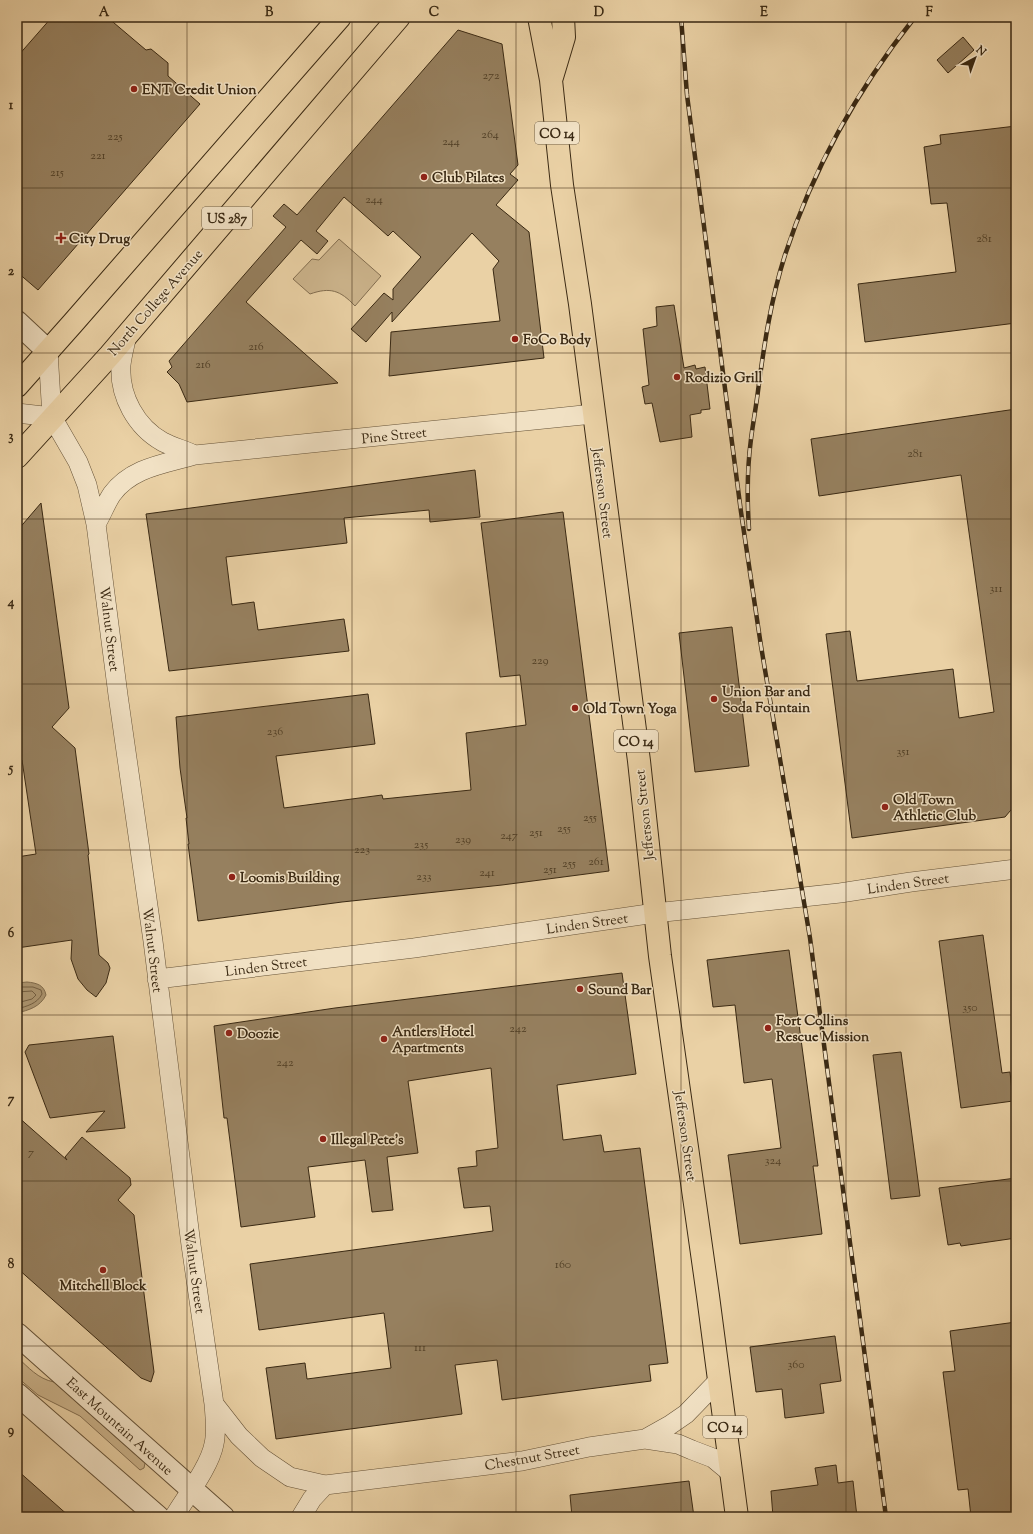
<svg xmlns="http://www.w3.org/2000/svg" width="1033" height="1534" font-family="'Sorts Mill Goudy',serif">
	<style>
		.green { fill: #ccb48c; stroke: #836e50 }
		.water { fill: #ae9873; stroke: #806c4d }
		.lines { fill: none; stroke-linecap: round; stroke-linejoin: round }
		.shore { stroke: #746043; stroke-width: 1 }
		.building { fill: #96805f; stroke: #3a2913 }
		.minor-casing { stroke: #665338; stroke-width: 20 }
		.tertiary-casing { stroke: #665338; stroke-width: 24 }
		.trunk-casing { stroke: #3a2913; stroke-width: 24 }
		.minor { stroke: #f1e1c4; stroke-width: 19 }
		.tertiary { stroke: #f1e1c4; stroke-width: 22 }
		.trunk { stroke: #ead1a5; stroke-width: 22 }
		.rail-casing { stroke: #3a2913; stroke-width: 4.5 }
		.rail { stroke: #f1e1c4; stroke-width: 3; stroke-dasharray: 9; stroke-linecap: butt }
		.grid { fill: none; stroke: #3a2913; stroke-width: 1; stroke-opacity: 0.55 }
		.poi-dot { fill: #8f2418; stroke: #f1e1c4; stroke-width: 1.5 }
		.labels { text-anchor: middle; stroke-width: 3; stroke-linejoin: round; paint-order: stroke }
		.number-label { font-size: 12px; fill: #513f26 }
		.shield { fill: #f1e1c4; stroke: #716048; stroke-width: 1 }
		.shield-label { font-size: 13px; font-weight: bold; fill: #3a2913 }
		.poi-label { font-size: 14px; font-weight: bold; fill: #3a2913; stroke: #f1e1c4; text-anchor: start }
		.street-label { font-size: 14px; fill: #3a2913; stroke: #f1e1c4 }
		.neatline { fill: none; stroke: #3a2913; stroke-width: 1.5 }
		.grid-label { font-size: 13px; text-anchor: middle; font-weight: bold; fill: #3a2913 }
	</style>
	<rect width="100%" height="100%" fill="#ead1a5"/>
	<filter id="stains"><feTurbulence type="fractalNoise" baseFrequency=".005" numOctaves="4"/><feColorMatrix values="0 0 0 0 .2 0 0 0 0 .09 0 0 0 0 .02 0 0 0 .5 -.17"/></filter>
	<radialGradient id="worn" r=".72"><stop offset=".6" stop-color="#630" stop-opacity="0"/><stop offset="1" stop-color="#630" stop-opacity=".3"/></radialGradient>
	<path class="green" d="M 339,239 L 381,276 L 355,306 C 340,290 330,287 310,294 L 293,279 L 312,259 L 319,260 Z
		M 17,1357 C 28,1367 38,1379 54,1382 L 145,1463 L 144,1468 L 140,1470 L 80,1416 L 38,1395 L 17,1377 Z"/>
	<path class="water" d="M 27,982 C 37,983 44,985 46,995 C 40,1007 29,1010 17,1013 L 17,983 Z"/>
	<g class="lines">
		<path class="shore" d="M 17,987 L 33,987 L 41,990 L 42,994 C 37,1004 27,1006 17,1009
			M 17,992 L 32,991 L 36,995 L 32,999 L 17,1003"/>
	</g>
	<path class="building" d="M 52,17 L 107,17 L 146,50 L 151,49 L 168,63 L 168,76 L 200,104 L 38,290 L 17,272 L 17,57 Z
		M 458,30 L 502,44 L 518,165 L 510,174 L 518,180 L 496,205 L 529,232 L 544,358 L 389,376 L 391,332 L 500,321 L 493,269 L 499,261 L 472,233 L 392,322 L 392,312 L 366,342 L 351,329 L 384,293 L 393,300 L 393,289 L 421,257 L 393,231 L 388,236 L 344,197 L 316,231 L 328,241 L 317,254 L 301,240 L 246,302 L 338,383 L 187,402 L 179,384 L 167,372 L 172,367 L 169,361 L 286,227 L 273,216 L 284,204 L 297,215 Z
		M 963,37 L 974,50 L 948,73 L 937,60 Z
		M 1016,126 L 1016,323 L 865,342 L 858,284 L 956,272 L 947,203 L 931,204 L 924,147 L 941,144 L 940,135 Z
		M 674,305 L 684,368 L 695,365 L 696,369 L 705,367 L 710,409 L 701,410 L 701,413 L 690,415 L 692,437 L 660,442 L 652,403 L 645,404 L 642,387 L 649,385 L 643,329 L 657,326 L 656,307 Z
		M 1016,409 L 1016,804 L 1005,817 L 852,838 L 826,634 L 850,631 L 857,681 L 953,669 L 959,718 L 994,712 L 961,475 L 819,496 L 811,439 Z
		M 475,470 L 480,517 L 430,522 L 429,510 L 344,518 L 347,543 L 226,557 L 232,605 L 254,602 L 258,630 L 344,619 L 349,651 L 169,671 L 146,514 Z
		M 41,503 L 69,708 L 52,727 L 75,748 L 89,854 L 88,855 L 99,955 L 108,963 L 110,968 L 106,983 L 96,997 L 87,990 L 78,979 L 71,959 L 72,940 L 17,948 L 17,857 L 36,854 L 22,760 L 17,766 L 17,531 Z
		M 563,512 L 609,871 L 502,885 L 342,902 L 198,921 L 188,844 L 189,844 L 186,818 L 187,818 L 180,768 L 176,717 L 368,694 L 375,744 L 276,756 L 284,808 L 382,795 L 383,799 L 471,790 L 466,733 L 526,725 L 520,675 L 500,677 L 481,523 Z
		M 732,627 L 749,766 L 695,772 L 679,633 Z
		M 983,935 L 1002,1073 L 1010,1072 L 1013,1101 L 961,1108 L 939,941 Z
		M 789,950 L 818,1166 L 813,1166 L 822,1234 L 740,1244 L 728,1155 L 781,1148 L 772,1079 L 744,1083 L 735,1005 L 713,1007 L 707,960 Z
		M 622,973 L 636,1074 L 557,1085 L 563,1140 L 601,1135 L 604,1152 L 640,1148 L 668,1363 L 649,1365 L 651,1381 L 502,1400 L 497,1360 L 455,1365 L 462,1414 L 276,1439 L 266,1368 L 305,1363 L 307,1379 L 391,1368 L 384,1313 L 259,1330 L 250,1264 L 493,1231 L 490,1206 L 464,1208 L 458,1168 L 477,1166 L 476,1151 L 498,1148 L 491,1068 L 408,1081 L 418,1153 L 387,1157 L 393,1210 L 372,1212 L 365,1160 L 308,1167 L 315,1217 L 241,1227 L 227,1118 L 224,1118 L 214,1026 L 335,1008 Z
		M 113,1036 L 125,1128 L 86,1132 L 105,1111 L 50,1118 L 25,1052 L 29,1045 Z
		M 901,1052 L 920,1196 L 891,1199 L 873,1055 Z
		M 17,1116 L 67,1160 L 65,1157 L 82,1137 L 130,1178 L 131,1185 L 118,1200 L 134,1215 L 154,1372 L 151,1382 L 141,1378 L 17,1268 Z
		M 1016,1178 L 1016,1238 L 961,1246 L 960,1243 L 948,1245 L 939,1188 Z
		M 1016,1322 L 1016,1517 L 971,1517 L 968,1489 L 958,1490 L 943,1372 L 955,1371 L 950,1331 Z
		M 835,1336 L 841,1381 L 820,1384 L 824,1413 L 785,1418 L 782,1389 L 756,1392 L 750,1347 Z
		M 836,1465 L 838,1483 L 853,1481 L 857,1517 L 773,1517 L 771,1491 L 818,1485 L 815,1468 Z
		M 17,1470 L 70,1517 L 17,1517 Z
		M 689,1481 L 694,1517 L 572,1517 L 570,1495 Z"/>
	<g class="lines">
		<defs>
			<path id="minor" d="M 127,335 C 125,345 122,355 121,365 C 119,396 136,427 163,442 C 173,447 184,450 195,455
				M 48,351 L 52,417 L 78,462 L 87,485 L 96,524 L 118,695 L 153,941 L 191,1245 L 214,1404 C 215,1417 217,1431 214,1444 C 210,1466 186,1497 174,1517
				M 17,413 L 52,417
				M 96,524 C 102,514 106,503 112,494 C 132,467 165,464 195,455 L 593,414
				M 157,979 L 414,948 L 655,913 L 840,893 L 911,882 L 1016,869
				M 214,1404 L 239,1436 L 262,1458 L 290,1477 L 325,1485 L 522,1461 L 589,1447 L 645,1439 L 678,1444 L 692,1450 L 713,1458 L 731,1473
				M 645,1439 L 670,1425 L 686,1414 L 719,1380
				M 301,1517 L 312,1499 L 325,1485"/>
			<path id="tertiary" d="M 17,322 L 48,351
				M 17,1334 L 223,1517
				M 17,1394 L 158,1517"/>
			<path id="trunk" d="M 539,17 L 551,80 L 562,185 L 580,304 L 639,761 L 660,956 L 708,1296 L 737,1517
				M 552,77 L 564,37 L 563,17
				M 17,386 L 73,323 L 340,17
				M 17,457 L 110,355 L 399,17"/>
		</defs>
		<use href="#minor" class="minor-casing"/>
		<use href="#tertiary" class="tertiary-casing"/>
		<use href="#trunk" class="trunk-casing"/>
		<use href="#minor" class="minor"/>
		<use href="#tertiary" class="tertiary"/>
		<use href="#trunk" class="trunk"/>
		<defs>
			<path id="rail" d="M 681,17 L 687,95 L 741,512 L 761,646 L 810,938 L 886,1517
				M 749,529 C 747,499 747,469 751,439 C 753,423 756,407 758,391 C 764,345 771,299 785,255 C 814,166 857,90 915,17"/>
		</defs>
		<use href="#rail" class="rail-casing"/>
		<use href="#rail" class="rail"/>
	</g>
	<path class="grid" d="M 187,17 L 187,1517M 352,17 L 352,1517M 516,17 L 516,1517M 681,17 L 681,1517M 846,17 L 846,1517M 17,188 L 1016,188M 17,353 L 1016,353M 17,519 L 1016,519M 17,684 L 1016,684M 17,850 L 1016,850M 17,1015 L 1016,1015M 17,1181 L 1016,1181M 17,1346 L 1016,1346"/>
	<g class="poi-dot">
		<circle cx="134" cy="89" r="4"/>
		<circle cx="424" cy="177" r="4"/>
		<path d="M59 232h4v4h4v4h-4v4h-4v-4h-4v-4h4z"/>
		<circle cx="515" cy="339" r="4"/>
		<circle cx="677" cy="377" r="4"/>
		<circle cx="714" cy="699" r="4"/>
		<circle cx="575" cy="708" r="4"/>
		<circle cx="885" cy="807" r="4"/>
		<circle cx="232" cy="877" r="4"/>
		<circle cx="580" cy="989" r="4"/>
		<circle cx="768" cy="1028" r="4"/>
		<circle cx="229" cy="1033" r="4"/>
		<circle cx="384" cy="1039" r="4"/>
		<circle cx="323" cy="1139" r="4"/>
		<circle cx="103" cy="1270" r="4"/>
	</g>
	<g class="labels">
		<g class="number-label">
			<text x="491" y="79">272</text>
			<text x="490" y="138">264</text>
			<text x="115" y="140">225</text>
			<text x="451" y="145">244</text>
			<text x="98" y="159">221</text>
			<text x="57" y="176">215</text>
			<text x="374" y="203">244</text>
			<text x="984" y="242">281</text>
			<text x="256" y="350">216</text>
			<text x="203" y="368">216</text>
			<text x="915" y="457">281</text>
			<text x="996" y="592">311</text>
			<text x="540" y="664">229</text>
			<text x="275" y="735">236</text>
			<text x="903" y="755">351</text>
			<text x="590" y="821">255</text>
			<text x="564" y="832">255</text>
			<text x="536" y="836">251</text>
			<text x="509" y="839">247</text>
			<text x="463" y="843">239</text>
			<text x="421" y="848">235</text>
			<text x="362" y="853">223</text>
			<text x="596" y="865">261</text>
			<text x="569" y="867">255</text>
			<text x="550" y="873">251</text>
			<text x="487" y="876">241</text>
			<text x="424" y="880">233</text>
			<text x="970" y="1011">350</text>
			<text x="518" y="1032">242</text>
			<text x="285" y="1066">242</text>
			<text x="31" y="1156">7</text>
			<text x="773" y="1164">324</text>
			<text x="563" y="1268">160</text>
			<text x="420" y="1351">111</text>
			<text x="796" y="1368">360</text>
		</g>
		<g class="shield">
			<rect x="535" y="122" width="44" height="22" rx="3"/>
			<rect x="202" y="207" width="50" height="22" rx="3"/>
			<rect x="614" y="730" width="44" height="22" rx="3"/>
			<rect x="703" y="1416" width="44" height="22" rx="3"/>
		</g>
		<g class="shield-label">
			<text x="557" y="138">CO 14</text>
			<text x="227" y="223">US 287</text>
			<text x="636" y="746">CO 14</text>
			<text x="725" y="1432">CO 14</text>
		</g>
		<g class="poi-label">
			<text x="142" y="94">ENT Credit Union</text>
			<text x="432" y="182">Club Pilates</text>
			<text x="69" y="243">City Drug</text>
			<text x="523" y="344">FoCo Body</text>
			<text x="685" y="382">Rodizio Grill</text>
			<text x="722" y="696">Union Bar and<tspan x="722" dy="16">Soda Fountain</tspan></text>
			<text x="583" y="713">Old Town Yoga</text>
			<text x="893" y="804">Old Town<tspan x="893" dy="16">Athletic Club</tspan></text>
			<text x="240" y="882">Loomis Building</text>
			<text x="588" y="994">Sound Bar</text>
			<text x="776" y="1025">Fort Collins<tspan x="776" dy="16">Rescue Mission</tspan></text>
			<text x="392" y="1036">Antlers Hotel<tspan x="392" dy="16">Apartments</tspan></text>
			<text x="237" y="1038">Doozie</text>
			<text x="331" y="1144">Illegal Pete's</text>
			<text x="103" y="1290" text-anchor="middle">Mitchell Block</text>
		</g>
		<g class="street-label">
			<text transform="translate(155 302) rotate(-49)" y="5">North College Avenue</text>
			<text transform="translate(394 435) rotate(-6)" y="5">Pine Street</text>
			<text transform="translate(603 493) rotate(83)" y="5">Jefferson Street</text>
			<text transform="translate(110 629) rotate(83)" y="5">Walnut Street</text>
			<text transform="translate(644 815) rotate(-96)" y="5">Jefferson Street</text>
			<text transform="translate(908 883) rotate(-8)" y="5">Linden Street</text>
			<text transform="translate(587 923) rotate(-8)" y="5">Linden Street</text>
			<text transform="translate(153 950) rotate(83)" y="5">Walnut Street</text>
			<text transform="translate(266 966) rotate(-7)" y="5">Linden Street</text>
			<text transform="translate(686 1136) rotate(82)" y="5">Jefferson Street</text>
			<text transform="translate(195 1271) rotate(82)" y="5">Walnut Street</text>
			<text transform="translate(120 1426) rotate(42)" y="5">East Mountain Avenue</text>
			<text transform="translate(532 1457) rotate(-10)" y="5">Chestnut Street</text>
		</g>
	</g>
	<rect width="1033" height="1534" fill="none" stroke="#ead1a5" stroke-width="44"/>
	<g transform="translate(975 58) rotate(41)" stroke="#f1e1c4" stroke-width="3" paint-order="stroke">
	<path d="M0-3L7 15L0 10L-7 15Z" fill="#3a2913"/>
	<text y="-6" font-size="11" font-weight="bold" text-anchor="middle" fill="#3a2913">N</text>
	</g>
	<rect x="22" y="22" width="989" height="1490" class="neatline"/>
	<g class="grid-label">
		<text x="104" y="16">A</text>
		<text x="269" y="16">B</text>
		<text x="434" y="16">C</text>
		<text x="599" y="16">D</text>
		<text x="764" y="16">E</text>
		<text x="929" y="16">F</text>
		<text x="11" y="109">1</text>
		<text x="11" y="275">2</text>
		<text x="11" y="440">3</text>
		<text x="11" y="606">4</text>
		<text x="11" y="772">5</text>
		<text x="11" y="937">6</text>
		<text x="11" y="1103">7</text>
		<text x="11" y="1268">8</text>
		<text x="11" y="1434">9</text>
	</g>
	<rect width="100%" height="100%" filter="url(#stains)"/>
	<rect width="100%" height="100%" fill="url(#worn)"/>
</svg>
